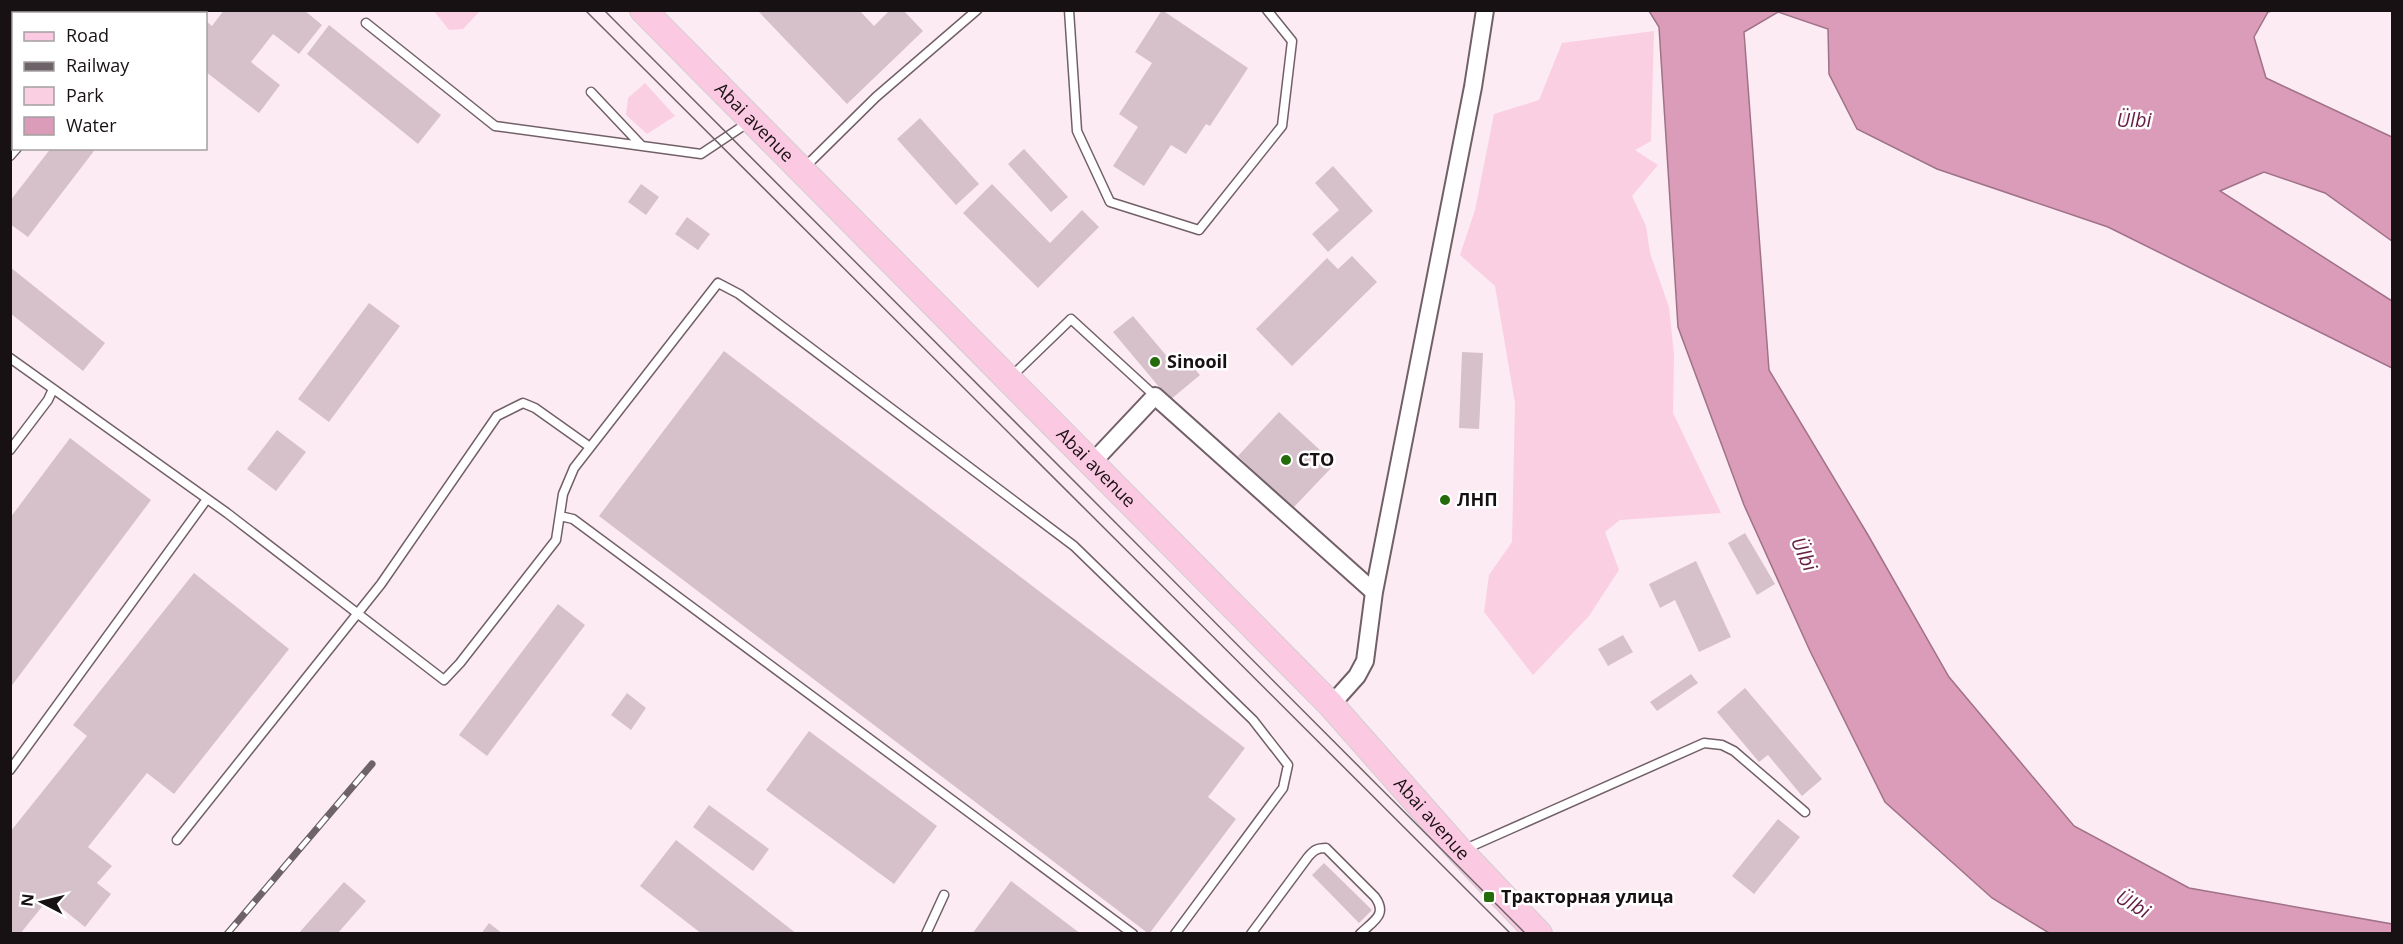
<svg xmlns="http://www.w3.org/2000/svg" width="2403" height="944" font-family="'Open Sans',sans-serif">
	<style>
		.green { fill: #facfe2 }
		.water { fill: #da9cb9; stroke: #a07288; stroke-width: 1.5 }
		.building { fill: #d6c1ca }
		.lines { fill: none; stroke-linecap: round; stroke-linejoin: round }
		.lane-casing { stroke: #726068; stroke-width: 11 }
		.street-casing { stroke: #726068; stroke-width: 20 }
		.primary-casing { stroke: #d1cfd0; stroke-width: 28 }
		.lane { stroke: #fff; stroke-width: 8 }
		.street { stroke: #fff; stroke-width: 16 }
		.primary { stroke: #fbc9e1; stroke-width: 26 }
		.tram { stroke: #6e6368; stroke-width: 1.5 }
		.rail-casing { stroke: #6e6368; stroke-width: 7 }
		.rail { stroke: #fff; stroke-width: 4.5; stroke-dasharray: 14; stroke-linecap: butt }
		.poi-dot { fill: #246c0b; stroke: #fff; stroke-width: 2 }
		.labels { text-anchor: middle; stroke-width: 5; stroke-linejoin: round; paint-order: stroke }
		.street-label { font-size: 18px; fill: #181114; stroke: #fff }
		.poi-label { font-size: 18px; font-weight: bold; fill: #181114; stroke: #fff; text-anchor: start }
		.water-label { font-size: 20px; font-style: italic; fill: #651d45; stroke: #fff }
	</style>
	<rect width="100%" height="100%" fill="#fdebf3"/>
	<path class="green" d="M 434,11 L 480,11 L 463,29 L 449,30 Z
		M 1654,31 L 1651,141 L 1635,150 L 1658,165 L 1632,196 L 1646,226 L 1650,253 L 1669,307 L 1674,355 L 1673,413 L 1721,513 L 1620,520 L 1605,532 L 1619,570 L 1589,616 L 1533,675 L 1484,612 L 1489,575 L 1512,542 L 1515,403 L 1495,286 L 1460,255 L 1475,210 L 1494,114 L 1539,100 L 1562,43 Z
		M 645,83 L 675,116 L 647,134 L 626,115 L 628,98 Z"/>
	<path class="water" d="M 1649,11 L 2272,11 L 2268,12 L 2254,37 L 2266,78 L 2392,137 L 2392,241 L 2325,193 L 2264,172 L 2220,191 L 2392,301 L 2392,368 L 2108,227 L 1937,169 L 1857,129 L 1829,74 L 1828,29 L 1778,12 L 1744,32 L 1769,370 L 1868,535 L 1949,677 L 2074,826 L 2189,888 L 2392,924 L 2392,933 L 2049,933 L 1992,898 L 1885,802 L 1810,651 L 1744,505 L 1678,327 L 1659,27 Z"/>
	<path class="building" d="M 224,10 L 304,10 L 322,25 L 299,54 L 273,34 L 251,62 L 280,85 L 259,113 L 206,72 L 206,21 L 212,26 Z
		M 757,10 L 859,10 L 874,26 L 890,10 L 903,10 L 923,31 L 847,104 Z
		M 1162,10 L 1248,68 L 1210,126 L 1206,124 L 1186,154 L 1171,145 L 1144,186 L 1113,166 L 1138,127 L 1119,114 L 1152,63 L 1135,52 Z
		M 329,25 L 441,115 L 418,144 L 307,54 Z
		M 920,118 L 979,184 L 956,205 L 897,139 Z
		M 51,148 L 90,148 L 94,151 L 28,237 L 10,224 L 10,201 Z
		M 1024,149 L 1068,197 L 1051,212 L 1008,164 Z
		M 1333,166 L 1373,211 L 1328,252 L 1312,234 L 1339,210 L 1315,183 Z
		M 641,184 L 659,197 L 646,215 L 628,202 Z
		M 992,184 L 1050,243 L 1082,210 L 1099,227 L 1038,288 L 963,213 Z
		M 687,217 L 710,234 L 698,250 L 675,234 Z
		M 1352,256 L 1377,282 L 1292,366 L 1256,329 L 1327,258 L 1338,269 Z
		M 10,267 L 105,343 L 83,371 L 10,313 Z
		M 369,303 L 400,326 L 329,422 L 298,399 Z
		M 1133,316 L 1175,366 L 1185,358 L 1200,375 L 1170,400 L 1113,332 Z
		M 724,351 L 1245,748 L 1208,797 L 1236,819 L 1149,934 L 599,516 Z
		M 1462,352 L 1483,353 L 1479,429 L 1459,428 Z
		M 1279,412 L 1335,464 L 1293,508 L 1238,456 Z
		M 277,430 L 306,452 L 276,491 L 247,469 Z
		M 70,438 L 151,500 L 10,688 L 10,518 Z
		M 1745,533 L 1775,584 L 1757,595 L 1728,543 Z
		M 1696,561 L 1731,637 L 1699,652 L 1675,600 L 1660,608 L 1649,584 Z
		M 194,573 L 289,649 L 174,794 L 147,773 L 88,847 L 112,866 L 97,883 L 111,894 L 85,927 L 49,898 L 20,934 L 10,934 L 10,832 L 87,736 L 73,725 Z
		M 558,604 L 585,625 L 487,756 L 459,735 Z
		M 1623,635 L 1633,652 L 1608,666 L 1598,649 Z
		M 1691,674 L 1698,683 L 1657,711 L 1650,702 Z
		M 1745,688 L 1822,779 L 1802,796 L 1768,755 L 1759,762 L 1717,712 Z
		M 627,693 L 646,708 L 631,730 L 611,715 Z
		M 809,731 L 937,826 L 894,884 L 766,790 Z
		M 709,805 L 769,849 L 753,871 L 693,827 Z
		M 1778,819 L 1800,837 L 1754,894 L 1732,876 Z
		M 676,840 L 797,934 L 702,934 L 640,886 Z
		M 1324,863 L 1372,910 L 1359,923 L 1312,875 Z
		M 1011,881 L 1081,934 L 972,934 Z
		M 344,882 L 366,901 L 337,934 L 298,934 Z
		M 489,923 L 503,934 L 481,934 Z"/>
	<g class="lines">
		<defs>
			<path id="lane" d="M 1069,10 L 1077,131 L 1110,202 L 1199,230 L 1282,126 L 1292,41 L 1267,10
				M 366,23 L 495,126 L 701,154 L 749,122
				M 591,92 L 641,145
				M 10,156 L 17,148
				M 804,168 L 876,97 L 977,10
				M 10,358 L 227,513 L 444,680 L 460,663 L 556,540 L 563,494 L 574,468 L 718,283 L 739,294 L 1074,546 L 1253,720 L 1288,765 L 1283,788 L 1175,934
				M 1011,377 L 1071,319 L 1155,396
				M 10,450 L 48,400 L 53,389
				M 560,516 L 573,519 L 1133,934
				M 10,770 L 207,499
				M 177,840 L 381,584 L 497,416 L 523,403 L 535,408 L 590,447
				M 1463,850 L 1704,743 L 1722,745 L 1734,751 L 1805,812
				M 926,934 L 944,895
				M 1251,934 L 1308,857 C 1314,850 1317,848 1326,848 L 1375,897 C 1388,915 1373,921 1360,934"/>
			<path id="street" d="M 1091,464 L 1155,396 L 1374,592
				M 1331,705 L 1357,676 L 1365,661 L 1374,592 L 1473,87 L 1485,10"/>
			<g id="primary">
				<path id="s1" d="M 643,10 L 1331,705 L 1460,851 L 1539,934"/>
			</g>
		</defs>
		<use href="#lane" class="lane-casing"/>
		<use href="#street" class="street-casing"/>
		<use href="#primary" class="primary-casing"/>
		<use href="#lane" class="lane"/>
		<use href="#street" class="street"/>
		<use href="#primary" class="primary"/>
		<path class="tram" d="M 585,10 L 1511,934
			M 604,10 L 1526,934"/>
		<defs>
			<path id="rail" d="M 227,934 L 372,764"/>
		</defs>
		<use href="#rail" class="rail-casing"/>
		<use href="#rail" class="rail"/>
	</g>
	<g class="poi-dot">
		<circle cx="1155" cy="362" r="6"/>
		<circle cx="1286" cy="460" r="6"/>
		<circle cx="1445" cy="500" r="6"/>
		<rect x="1483" y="891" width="12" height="12" rx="3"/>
	</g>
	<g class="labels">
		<g class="street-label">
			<text dy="6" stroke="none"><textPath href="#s1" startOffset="158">Abai avenue</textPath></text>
			<text dy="6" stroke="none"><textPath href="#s1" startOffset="644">Abai avenue</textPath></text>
			<text dy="6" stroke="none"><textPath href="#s1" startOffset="1130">Abai avenue</textPath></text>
		</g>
		<g class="poi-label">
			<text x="1167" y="368">Sinooil</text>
			<text x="1298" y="466">СТО</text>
			<text x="1457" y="506">ЛНП</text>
			<text x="1501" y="903">Тракторная улица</text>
		</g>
		<g class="water-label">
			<text x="2134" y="127">Ülbi</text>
			<text transform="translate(1804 554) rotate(66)" y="7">Ülbi</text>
			<text transform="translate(2133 904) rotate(31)" y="7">Ülbi</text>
		</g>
	</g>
	<rect width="2403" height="944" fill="none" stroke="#181114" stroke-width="24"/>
	<rect x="12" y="12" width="195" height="138" fill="#ffffff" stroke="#a3a0a1" stroke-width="1.5"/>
	<rect x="24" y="32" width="30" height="9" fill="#fbc9e1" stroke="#a3a0a1" stroke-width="1.5"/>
	<text x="66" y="42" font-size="18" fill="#181114">Road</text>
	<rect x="24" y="62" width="30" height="9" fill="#6e6368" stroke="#a3a0a1" stroke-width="1.5"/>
	<text x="66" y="72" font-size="18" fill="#181114">Railway</text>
	<rect x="24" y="87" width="30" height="18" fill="#facfe2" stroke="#a3a0a1" stroke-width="1.5"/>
	<text x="66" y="102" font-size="18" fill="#181114">Park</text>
	<rect x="24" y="117" width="30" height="18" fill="#da9cb9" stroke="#a3a0a1" stroke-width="1.5"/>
	<text x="66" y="132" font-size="18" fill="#181114">Water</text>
	<g transform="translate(42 902) rotate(277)" stroke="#ffffff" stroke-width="4.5" paint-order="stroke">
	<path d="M0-4.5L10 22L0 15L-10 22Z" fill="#181114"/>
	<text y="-9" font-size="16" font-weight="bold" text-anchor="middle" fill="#181114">N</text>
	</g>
</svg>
